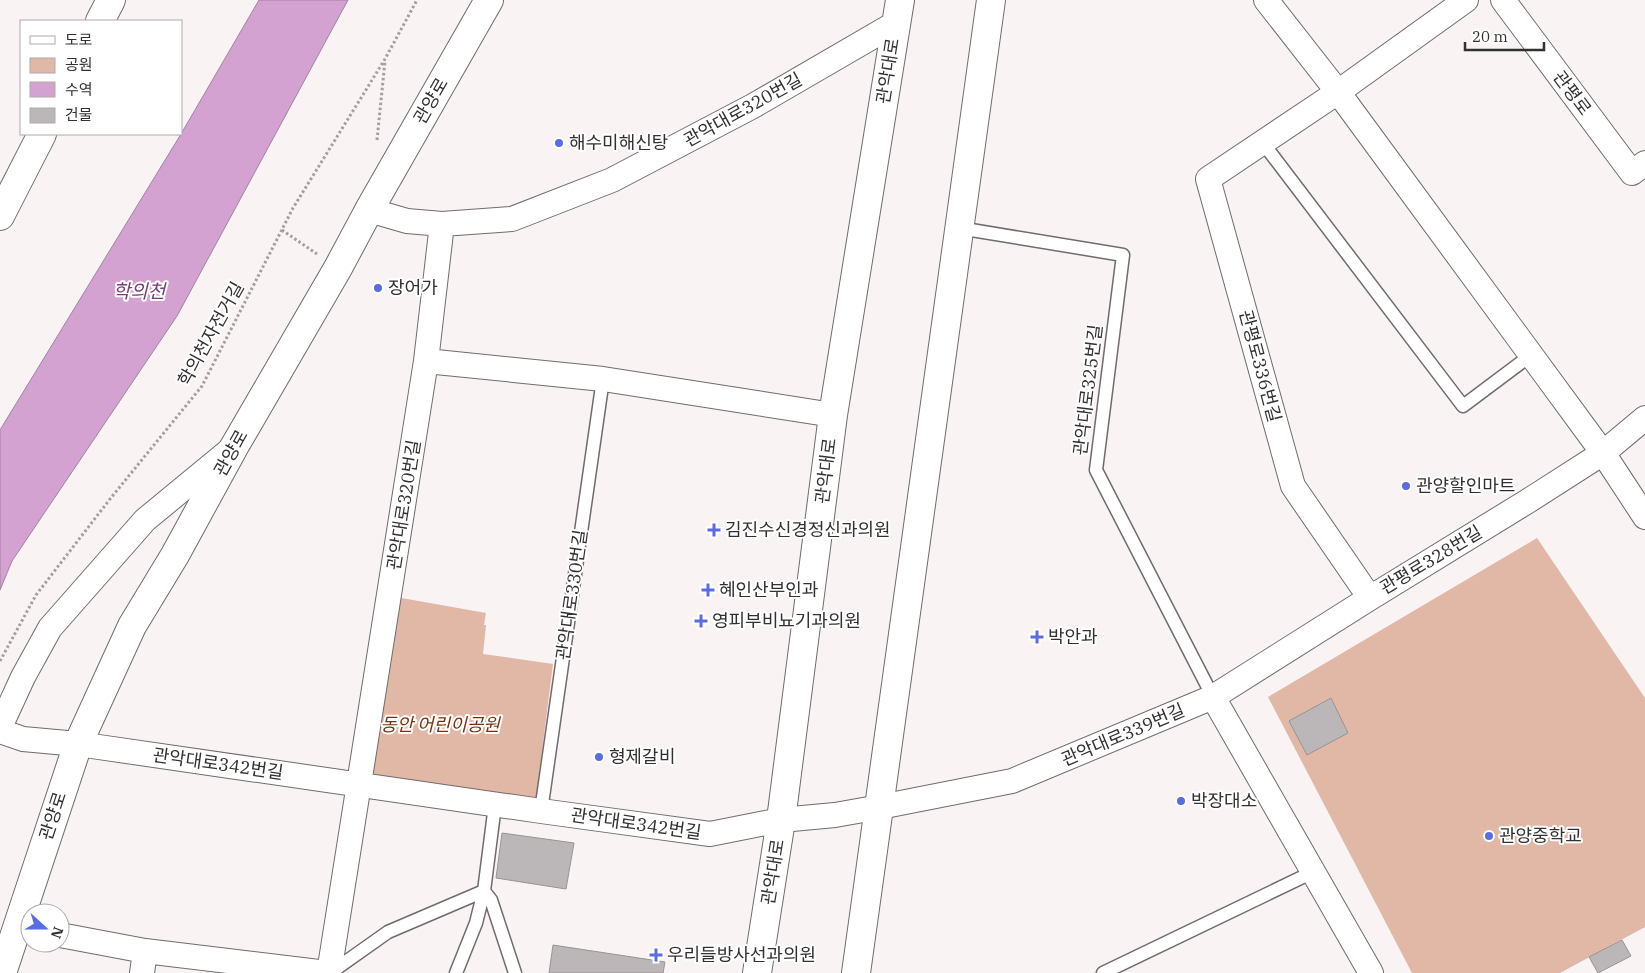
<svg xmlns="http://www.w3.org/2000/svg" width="1645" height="973" font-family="'IBM Plex Serif','Noto Sans KR',serif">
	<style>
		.green { fill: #e1b7a6 }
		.water { fill: #d4a2d0; stroke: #a480a0 }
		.building { fill: #bbb6b8; stroke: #989395 }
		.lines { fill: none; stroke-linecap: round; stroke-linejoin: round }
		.service-casing { stroke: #706b6c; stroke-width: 15 }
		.minor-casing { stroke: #706b6c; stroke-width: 26 }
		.tertiary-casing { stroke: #706b6c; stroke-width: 30 }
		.primary-casing { stroke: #706b6c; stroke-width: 30 }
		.path { stroke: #a39e9f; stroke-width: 3; stroke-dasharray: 2.5 2.5; stroke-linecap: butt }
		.service { stroke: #fff; stroke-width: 12 }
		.minor { stroke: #fff; stroke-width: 24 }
		.tertiary { stroke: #fff; stroke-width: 28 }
		.primary { stroke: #fff; stroke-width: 28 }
		.poi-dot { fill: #5a6ce3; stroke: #fff; stroke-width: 2 }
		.labels { text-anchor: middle; stroke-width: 4; stroke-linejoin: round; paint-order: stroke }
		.street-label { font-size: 18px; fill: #333031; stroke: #fff }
		.poi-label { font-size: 18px; fill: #333031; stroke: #fff; text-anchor: start }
		.park-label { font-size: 18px; font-style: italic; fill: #7b3109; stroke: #fff }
		.water-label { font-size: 19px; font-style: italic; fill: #793d77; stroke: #fff }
	</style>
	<rect width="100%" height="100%" fill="#f9f3f4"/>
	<path class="green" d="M 1537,538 L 1645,698 L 1645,927 L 1560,973 L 1412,973 L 1268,697 Z
		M 396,597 L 486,613 L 484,625 L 486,625 L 483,654 L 553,664 L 536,798 L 526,804 L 366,774 Z"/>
	<path class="water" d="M 259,0 L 348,0 L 177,316 L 12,561 L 0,590 L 0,430 L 181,134 Z"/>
	<path class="building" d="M 1331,698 L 1348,733 L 1307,755 L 1289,721 Z
		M 502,833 L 574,843 L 566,889 L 496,878 Z
		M 1622,940 L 1631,956 L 1598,973 L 1589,957 Z
		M 553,945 L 665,962 L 663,973 L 549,973 Z"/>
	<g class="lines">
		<defs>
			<path id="service" d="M 1263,143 L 1463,406 L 1531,355
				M 959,228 L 1123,255 L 1096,470 L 1213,697
				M 495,805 L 484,891 L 491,900 L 515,973
				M 541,811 L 603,379
				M 330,973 L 388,932 L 484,891 L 476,923 L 456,973
				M 1103,973 L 1313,872"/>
			<path id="minor" d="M 1266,0 L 1338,92 L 1603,453 L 1645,517
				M 1503,0 L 1632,173 L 1645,163
				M 369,210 L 407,221 L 442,224 L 512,219 L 612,180 L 753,106 L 896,23
				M 426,361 L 603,379 L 833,415
				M 1370,598 L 1293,486 L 1208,179 L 1338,92 L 1466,0
				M 1213,697 L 1370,598 L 1528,501 L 1603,453 L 1645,418
				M 0,727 L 23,677 L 50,628 L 145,520 L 230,450
				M 0,731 L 23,739 L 78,744 L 541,811 L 710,834 L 781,820 L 835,815 L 880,807 L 1012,781 L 1213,697 L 1371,973
				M 60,935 L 145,951 L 327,973
				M 142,973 L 145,951
				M 329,973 L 426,361 L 442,224"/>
			<path id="tertiary" d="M 100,21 L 111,0
				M 0,216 L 42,134
				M 2,973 L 78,744 L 132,626 L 175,555 L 234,447 L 338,268 L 369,210 L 489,0"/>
			<path id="primary" d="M 757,973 L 781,820 L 833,415 L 900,0
				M 856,973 L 991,0"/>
		</defs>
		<use href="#service" class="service-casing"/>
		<use href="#minor" class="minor-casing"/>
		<use href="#tertiary" class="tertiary-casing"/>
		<use href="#primary" class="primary-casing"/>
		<path class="path" d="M 377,140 L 385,61
			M 282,230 L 317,254
			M 0,661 L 36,595 L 110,499 L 202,386 L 293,208 L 385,59 L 417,0"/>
		<use href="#service" class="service"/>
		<use href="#minor" class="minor"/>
		<use href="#tertiary" class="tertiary"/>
		<use href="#primary" class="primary"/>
	</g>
	<g class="poi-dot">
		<circle cx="559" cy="143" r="5"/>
		<circle cx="378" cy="288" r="5"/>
		<circle cx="1406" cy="486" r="5"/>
		<path d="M711.5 522.5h5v5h5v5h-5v5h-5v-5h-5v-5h5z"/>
		<path d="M705.5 582.5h5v5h5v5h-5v5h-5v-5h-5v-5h5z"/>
		<path d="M698.5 613.5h5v5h5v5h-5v5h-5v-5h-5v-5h5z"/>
		<path d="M1034.5 629.5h5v5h5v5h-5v5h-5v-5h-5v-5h5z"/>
		<circle cx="599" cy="757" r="5"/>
		<circle cx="1181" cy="801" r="5"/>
		<circle cx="1489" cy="836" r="5"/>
		<path d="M653.5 947.5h5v5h5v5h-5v5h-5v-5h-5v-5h5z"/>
	</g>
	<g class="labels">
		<g class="street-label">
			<text transform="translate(888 71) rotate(-81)" y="6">관악대로</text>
			<text transform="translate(1572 93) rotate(53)" y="6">관평로</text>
			<text transform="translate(431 101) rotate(-60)" y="6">관양로</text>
			<text transform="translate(743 110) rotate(-29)" y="6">관악대로320번길</text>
			<text transform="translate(211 334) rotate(-61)" y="6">학의천자전거길</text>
			<text transform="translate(1260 366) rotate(75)" y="6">관평로336번길</text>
			<text transform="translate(1088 390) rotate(-83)" y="6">관악대로325번길</text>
			<text transform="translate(231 453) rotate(-61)" y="6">관양로</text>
			<text transform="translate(826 471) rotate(-83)" y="6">관악대로</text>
			<text transform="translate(404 505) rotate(-81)" y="6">관악대로320번길</text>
			<text transform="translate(1431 560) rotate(-31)" y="6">관평로328번길</text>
			<text transform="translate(572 595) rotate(-82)" y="6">관악대로330번길</text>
			<text transform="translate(1123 735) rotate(-23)" y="6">관악대로339번길</text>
			<text transform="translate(218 764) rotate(8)" y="6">관악대로342번길</text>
			<text transform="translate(53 816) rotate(-72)" y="6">관양로</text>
			<text transform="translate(636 824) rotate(8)" y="6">관악대로342번길</text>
			<text transform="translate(773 872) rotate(-81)" y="6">관악대로</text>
		</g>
		<g class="poi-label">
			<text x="569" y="149">해수미해신탕</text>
			<text x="388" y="294">장어가</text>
			<text x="1416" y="492">관양할인마트</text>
			<text x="725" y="536">김진수신경정신과의원</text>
			<text x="719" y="596">혜인산부인과</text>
			<text x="712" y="627">영피부비뇨기과의원</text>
			<text x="1048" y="643">박안과</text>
			<text x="609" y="763">형제갈비</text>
			<text x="1191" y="807">박장대소</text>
			<text x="1499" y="842">관양중학교</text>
			<text x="667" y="961">우리들방사선과의원</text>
		</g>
		<g class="park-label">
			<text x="440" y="731">동안 어린이공원</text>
		</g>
		<g class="water-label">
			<text x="139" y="298">학의천</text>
		</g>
	</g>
	<rect x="20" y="20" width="162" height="115" fill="#ffffff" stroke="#adacad"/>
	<rect x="30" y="36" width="25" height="8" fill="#ffffff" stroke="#adacad"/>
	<text x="65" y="45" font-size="15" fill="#333031">도로</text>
	<rect x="30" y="58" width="25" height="15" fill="#e1b7a6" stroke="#adacad"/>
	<text x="65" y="70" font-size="15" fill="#333031">공원</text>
	<rect x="30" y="82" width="25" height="15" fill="#d4a2d0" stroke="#adacad"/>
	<text x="65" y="95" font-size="15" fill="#333031">수역</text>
	<rect x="30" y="108" width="25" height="15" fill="#bbb6b8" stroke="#adacad"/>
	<text x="65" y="120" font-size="15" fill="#333031">건물</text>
	<g transform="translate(45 928) rotate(111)"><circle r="24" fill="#ffffff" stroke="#adacad"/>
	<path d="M0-4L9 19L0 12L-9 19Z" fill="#5a6ce3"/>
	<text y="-8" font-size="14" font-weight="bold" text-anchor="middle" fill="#333031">N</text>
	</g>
	<path d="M1465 42v8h79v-8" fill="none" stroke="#333031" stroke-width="2.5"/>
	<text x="1472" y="42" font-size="15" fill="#333031" stroke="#ffffff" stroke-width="4" paint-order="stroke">20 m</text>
</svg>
